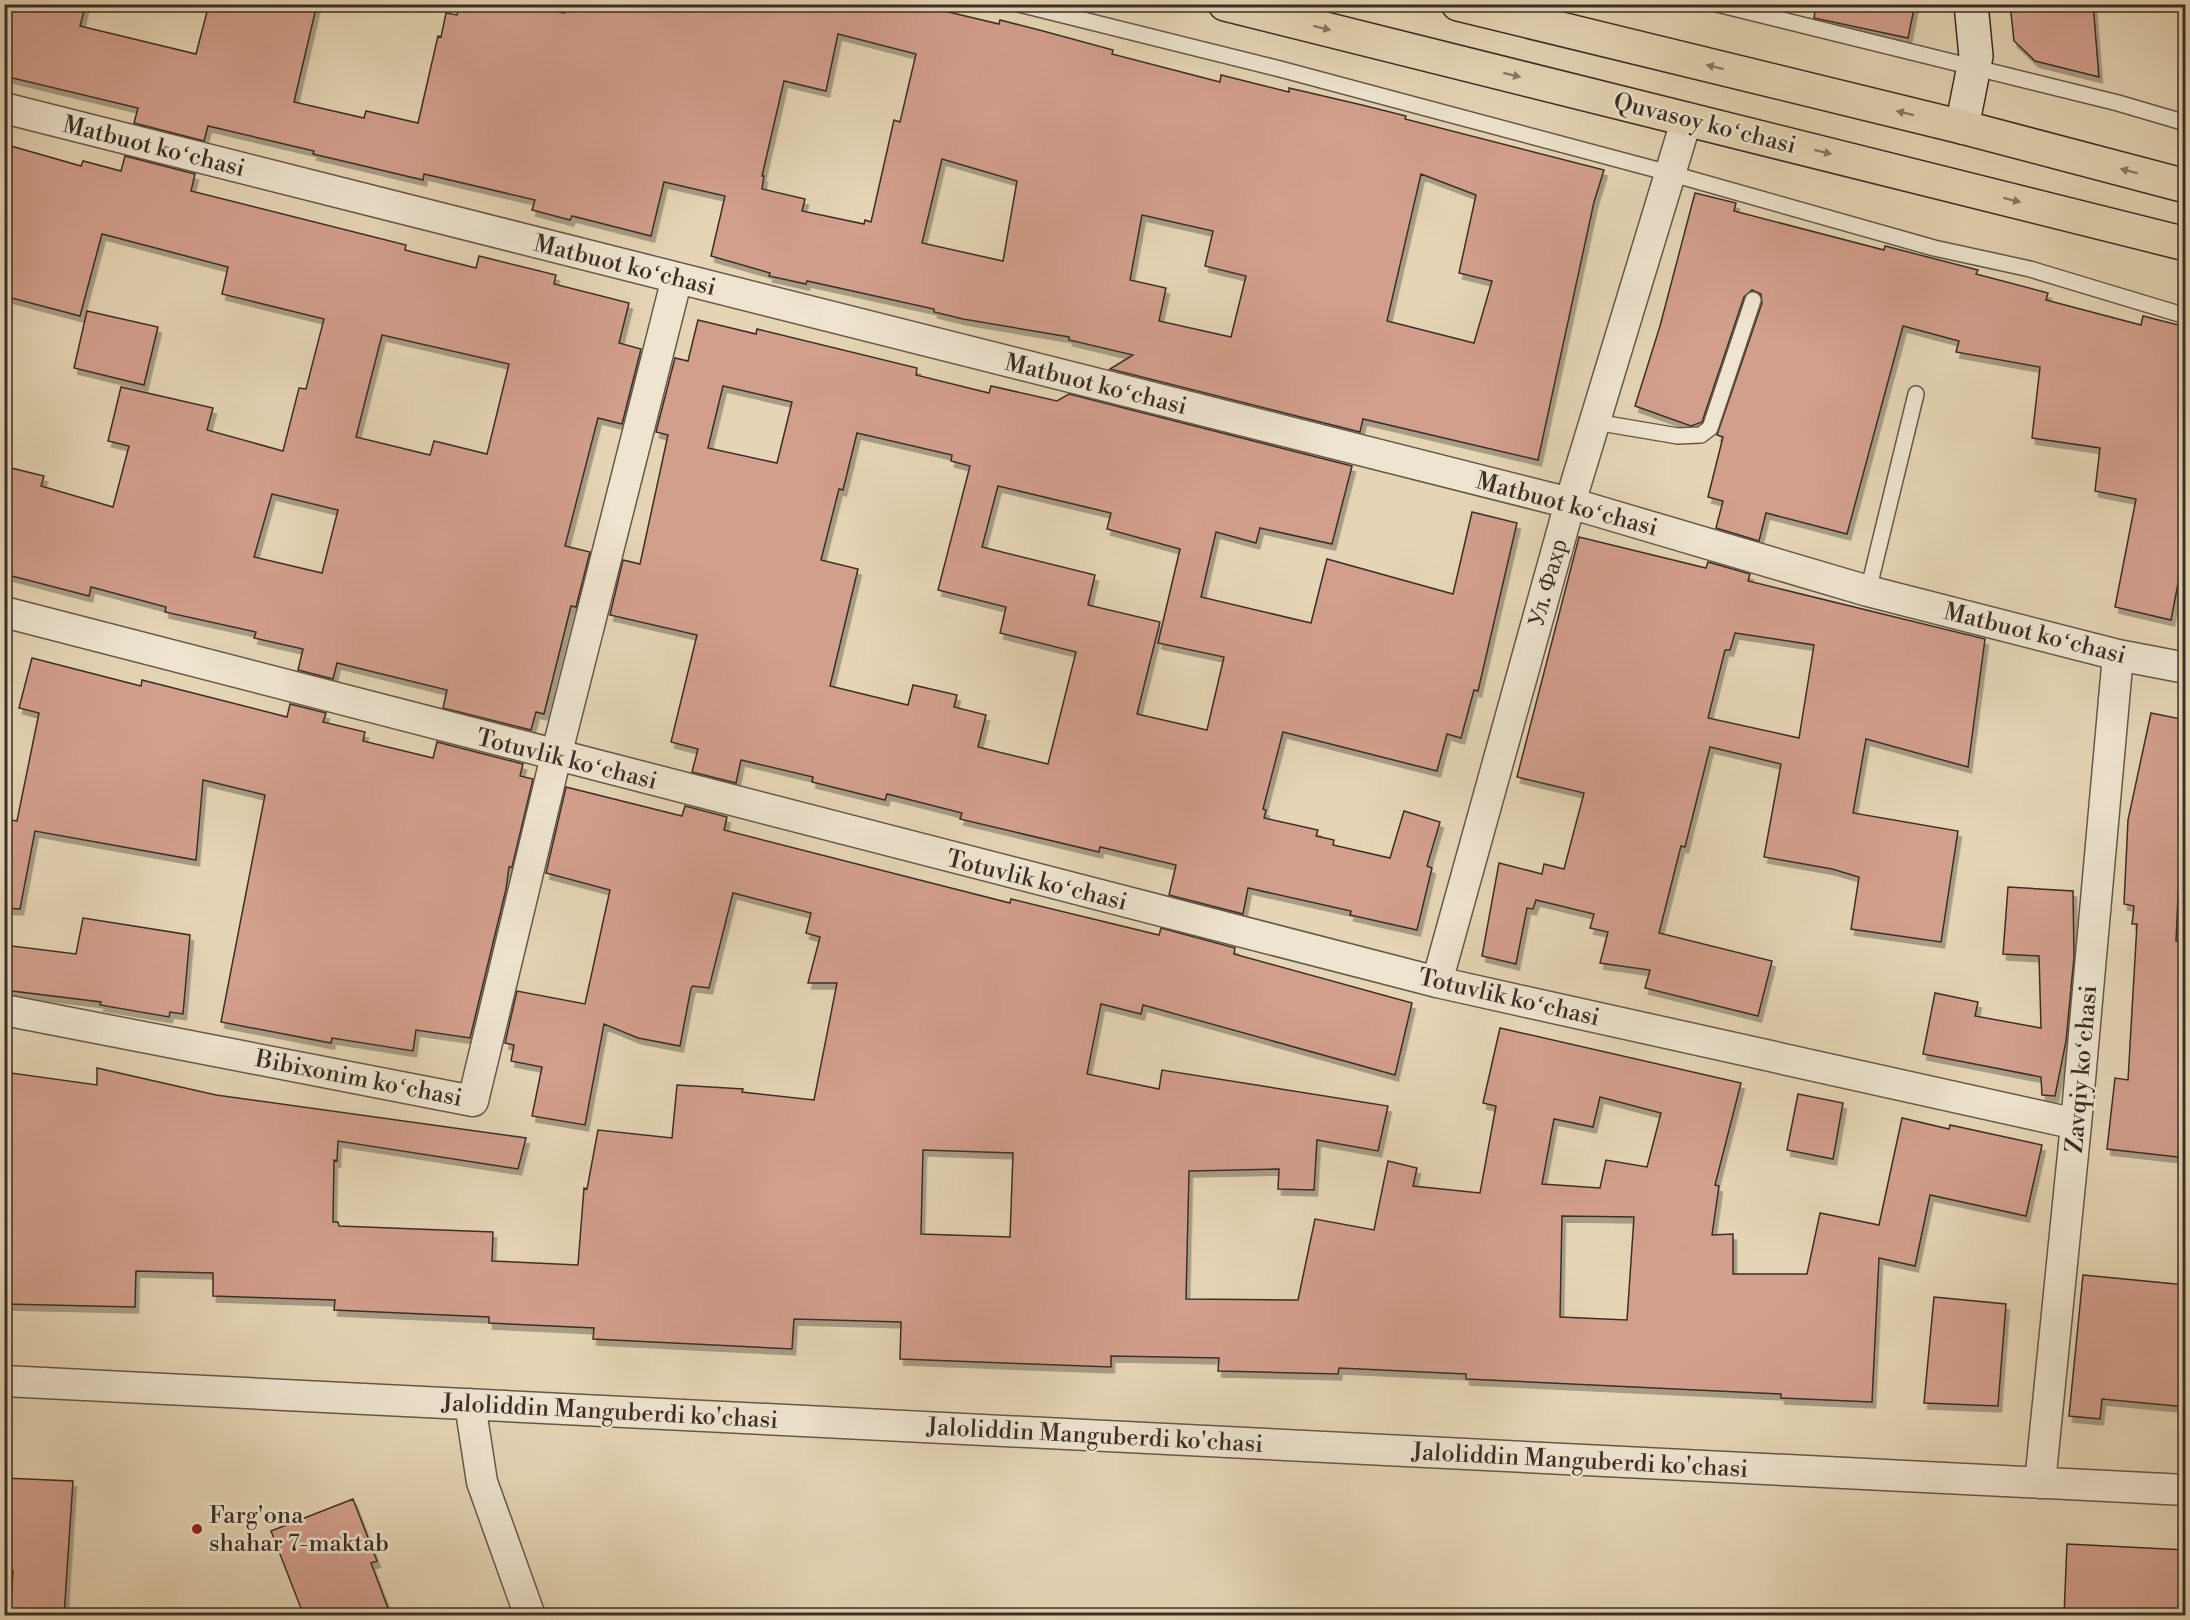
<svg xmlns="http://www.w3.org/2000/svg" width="2190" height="1620" font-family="'Libre Bodoni',serif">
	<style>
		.building { fill: #d39f8d; stroke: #3a2e27; stroke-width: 1.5; fill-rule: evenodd; filter: url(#shadow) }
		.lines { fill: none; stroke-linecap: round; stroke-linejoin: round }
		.lane-casing { stroke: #65584a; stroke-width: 18 }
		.street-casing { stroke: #65584a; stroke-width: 33 }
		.secondary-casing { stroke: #3a2e27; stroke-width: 36 }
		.primary-casing { stroke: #3a2e27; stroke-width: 36 }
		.lane { stroke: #eee4cf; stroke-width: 15 }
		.street { stroke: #eee4cf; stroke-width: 30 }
		.secondary { stroke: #eee4cf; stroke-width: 33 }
		.primary { stroke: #e5d5b5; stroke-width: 33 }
		.oneway { fill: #877967 }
		.poi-dot { fill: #8f2418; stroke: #eee4cf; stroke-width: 2 }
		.labels { text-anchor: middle; stroke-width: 5; stroke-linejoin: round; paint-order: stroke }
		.street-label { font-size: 24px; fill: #3a2e27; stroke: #eee4cf }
		.poi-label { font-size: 24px; fill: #3a2e27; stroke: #eee4cf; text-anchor: start }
	</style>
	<defs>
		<filter id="shadow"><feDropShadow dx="3.5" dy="6" stdDeviation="0" flood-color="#0004"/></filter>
	</defs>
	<rect width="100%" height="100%" fill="#e5d5b5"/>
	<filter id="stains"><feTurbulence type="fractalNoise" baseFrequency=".00333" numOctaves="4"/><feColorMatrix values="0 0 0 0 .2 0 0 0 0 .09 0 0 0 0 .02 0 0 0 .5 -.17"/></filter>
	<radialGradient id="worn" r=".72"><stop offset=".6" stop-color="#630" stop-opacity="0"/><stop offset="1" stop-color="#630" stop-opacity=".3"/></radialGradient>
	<path class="building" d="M 4,4 L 86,4 L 80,26 L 196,54 L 209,4 L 317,4 L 294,102 L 364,118 L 366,111 L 418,123 L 438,36 L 441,37 L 446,13 L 457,15 L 460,4 L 527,4 L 564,13 L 566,4 L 915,4 L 999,24 L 1000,20 L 1043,31 L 1113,50 L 1112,54 L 1220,82 L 1221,75 L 1289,92 L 1289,88 L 1362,105 L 1406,116 L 1405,119 L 1604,170 L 1594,202 L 1538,460 L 1363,419 L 1360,432 L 1110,369 L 1133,355 L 1069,340 L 1069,337 L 963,319 L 934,312 L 934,309 L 807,281 L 806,284 L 769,276 L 770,273 L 711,256 L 725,196 L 664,182 L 651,236 L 572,216 L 570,220 L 532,210 L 535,200 L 424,174 L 423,180 L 313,154 L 314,151 L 208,126 L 204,141 L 134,123 L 138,108 L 4,76 ZM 838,34 L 916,54 L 900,122 L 894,120 L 871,222 L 865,220 L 864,224 L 802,211 L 805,199 L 762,189 L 764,176 L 762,176 L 784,81 L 826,91 ZM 942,159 L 1017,181 L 1003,261 L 922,243 ZM 1421,174 L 1476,195 L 1459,273 L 1492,281 L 1474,343 L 1387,321 ZM 1142,215 L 1213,231 L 1205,266 L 1246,276 L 1231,337 L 1159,321 L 1166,288 L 1130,280 Z
		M 1816,4 L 1915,4 L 1908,38 L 1814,18 Z
		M 2010,4 L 2093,4 L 2099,77 L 2035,61 L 2014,41 Z
		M 4,144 L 81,166 L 83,161 L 121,171 L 125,156 L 195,174 L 191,191 L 406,245 L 405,250 L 476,268 L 479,256 L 556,275 L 554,284 L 629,303 L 619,343 L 641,349 L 622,424 L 598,418 L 565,546 L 590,552 L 576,607 L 571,606 L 544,714 L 536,712 L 531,730 L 443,708 L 447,690 L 337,663 L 333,679 L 298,670 L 303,649 L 254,638 L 256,632 L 165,612 L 166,607 L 91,587 L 89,596 L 4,574 L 4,491 L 11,468 L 44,476 L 41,486 L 113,507 L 129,446 L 108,441 L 121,387 L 213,408 L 207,430 L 283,451 L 299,388 L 306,389 L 324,319 L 222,294 L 228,267 L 102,234 L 80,316 L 4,296 ZM 382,335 L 509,364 L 487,454 L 434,441 L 430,455 L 356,437 ZM 272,494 L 338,510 L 322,573 L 254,557 Z
		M 1695,193 L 1736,203 L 1734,211 L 1884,250 L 1885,246 L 1978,270 L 1976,274 L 2048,293 L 2046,300 L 2141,325 L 2143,316 L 2186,327 L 2186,542 L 2171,620 L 2115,607 L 2136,499 L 2095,491 L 2100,448 L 2032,438 L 2040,367 L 1956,352 L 1959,341 L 1903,326 L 1847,534 L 1766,513 L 1759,541 L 1716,528 L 1723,501 L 1708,497 L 1723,437 L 1717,435 L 1762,303 L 1761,294 L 1752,290 L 1744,297 L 1702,422 L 1691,426 L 1635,406 L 1660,326 Z
		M 87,311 L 158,327 L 144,385 L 74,368 Z
		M 698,320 L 756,334 L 757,329 L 917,368 L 916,375 L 989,393 L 991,386 L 1057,401 L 1069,394 L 1352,466 L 1332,544 L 1260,528 L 1256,543 L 1216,532 L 1201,597 L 1311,623 L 1327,559 L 1453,594 L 1472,512 L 1517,523 L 1478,691 L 1474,690 L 1461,738 L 1447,734 L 1437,771 L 1283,732 L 1263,809 L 1266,810 L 1264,818 L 1318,830 L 1316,836 L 1334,840 L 1333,845 L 1390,858 L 1404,811 L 1440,822 L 1427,866 L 1432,868 L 1417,930 L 1350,915 L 1351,911 L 1248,888 L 1243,914 L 1169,895 L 1176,865 L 1100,847 L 1099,852 L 960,819 L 962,813 L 887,794 L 885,800 L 812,782 L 813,777 L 741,760 L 736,783 L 692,772 L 698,749 L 671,742 L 697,635 L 610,615 L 623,560 L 640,564 L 668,435 L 656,432 L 675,358 L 688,361 ZM 723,386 L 792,402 L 777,463 L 708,448 ZM 857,433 L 952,455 L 951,461 L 970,466 L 938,590 L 1006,607 L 1000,633 L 1076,652 L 1048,764 L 978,747 L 986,715 L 954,707 L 957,695 L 913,685 L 908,705 L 830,686 L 858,569 L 821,560 L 839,489 L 843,490 ZM 998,486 L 1111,513 L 1107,529 L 1180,549 L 1158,643 L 1224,657 L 1207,730 L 1137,714 L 1160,622 L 1088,605 L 1095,575 L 982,547 Z
		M 1579,537 L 1706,568 L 1708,562 L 1750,574 L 1748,581 L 1985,639 L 1968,767 L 1866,739 L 1853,813 L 1958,831 L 1941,942 L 1851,929 L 1859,877 L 1832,869 L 1764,857 L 1781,764 L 1710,747 L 1685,847 L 1681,846 L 1659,933 L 1772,961 L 1758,1016 L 1645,988 L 1650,970 L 1600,963 L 1608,932 L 1590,928 L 1594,914 L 1536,900 L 1533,909 L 1527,908 L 1516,964 L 1482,956 L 1499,863 L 1542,874 L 1544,864 L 1564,869 L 1584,793 L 1517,777 ZM 1735,633 L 1814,645 L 1799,738 L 1708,718 L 1725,650 L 1730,650 Z
		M 32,658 L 141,686 L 142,680 L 287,717 L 290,704 L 326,713 L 323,722 L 365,732 L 363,741 L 433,758 L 437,742 L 523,764 L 520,776 L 533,779 L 512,867 L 509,867 L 506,889 L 470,1038 L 416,1030 L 413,1051 L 332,1038 L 331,1043 L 221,1022 L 265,795 L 203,780 L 196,860 L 35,831 L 20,909 L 4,908 L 4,819 L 17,821 L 39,713 L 19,708 Z
		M 2151,713 L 2186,720 L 2186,834 L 2181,833 L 2176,941 L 2186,942 L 2186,1158 L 2107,1149 L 2115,1078 L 2128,1080 L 2137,924 L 2132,924 L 2134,906 L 2124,904 L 2128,820 Z
		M 566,787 L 682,816 L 685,806 L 727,817 L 724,830 L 1010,903 L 1011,899 L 1159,935 L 1161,928 L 1235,948 L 1234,954 L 1412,1003 L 1395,1075 L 1143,1005 L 1141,1014 L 1101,1004 L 1087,1074 L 1159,1089 L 1162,1070 L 1388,1106 L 1378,1151 L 1317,1140 L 1314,1190 L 1278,1189 L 1279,1169 L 1189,1171 L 1186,1299 L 1298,1300 L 1315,1219 L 1374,1230 L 1388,1161 L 1417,1168 L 1413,1186 L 1480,1193 L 1496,1106 L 1483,1103 L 1500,1028 L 1741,1083 L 1715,1185 L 1719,1186 L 1712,1235 L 1733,1234 L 1733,1274 L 1807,1274 L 1820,1213 L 1879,1225 L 1902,1118 L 1949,1129 L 1950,1125 L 2042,1145 L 2026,1216 L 1930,1195 L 1915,1266 L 1879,1258 L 1872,1402 L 1781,1398 L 1781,1394 L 1466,1379 L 1466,1374 L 1339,1368 L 1338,1374 L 1218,1371 L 1219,1358 L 1111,1356 L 1111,1367 L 900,1359 L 901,1322 L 794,1319 L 792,1349 L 593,1339 L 594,1328 L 489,1323 L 489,1317 L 334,1310 L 335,1300 L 213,1296 L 213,1273 L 136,1271 L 135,1307 L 4,1304 L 4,1226 L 10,1151 L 4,1151 L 4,1072 L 97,1085 L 97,1068 L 216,1095 L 526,1138 L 518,1169 L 338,1141 L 337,1161 L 334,1160 L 333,1222 L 338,1222 L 339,1226 L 493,1232 L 492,1261 L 578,1265 L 584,1188 L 587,1189 L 598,1130 L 672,1138 L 677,1085 L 743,1089 L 742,1092 L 814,1100 L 837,983 L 808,983 L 820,937 L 806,933 L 811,913 L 733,893 L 709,988 L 693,986 L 691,988 L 680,1046 L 638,1038 L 604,1024 L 585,1125 L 532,1116 L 542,1067 L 511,1061 L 514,1045 L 505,1043 L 517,991 L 585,1004 L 610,890 L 546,873 ZM 1600,1097 L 1661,1113 L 1647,1167 L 1606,1160 L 1600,1188 L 1542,1184 L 1554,1119 L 1593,1127 ZM 923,1150 L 1013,1153 L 1010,1237 L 921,1234 ZM 1562,1216 L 1634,1217 L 1627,1320 L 1560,1317 Z
		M 2008,887 L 2073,891 L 2074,957 L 2066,1041 L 2055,1096 L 2042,1095 L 2041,1077 L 1923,1054 L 1935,993 L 1978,1002 L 1975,1016 L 2041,1028 L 2039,956 L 2003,954 Z
		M 83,918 L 190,935 L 183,1014 L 170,1012 L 169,1017 L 100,1005 L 101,1002 L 4,990 L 4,945 L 76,954 Z
		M 1798,1094 L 1843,1103 L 1833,1159 L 1787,1150 Z
		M 2083,1275 L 2186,1285 L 2186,1407 L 2102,1399 L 2100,1419 L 2069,1416 Z
		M 1934,1297 L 2006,1304 L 1998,1406 L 1924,1403 Z
		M 4,1478 L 73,1481 L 64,1616 L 10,1616 L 13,1571 L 4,1570 Z
		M 353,1499 L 377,1561 L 371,1563 L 391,1616 L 304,1616 L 271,1531 Z
		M 2067,1544 L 2186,1550 L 2186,1616 L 2064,1616 Z"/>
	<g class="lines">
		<defs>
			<path id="lane" d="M 1019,4 L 1280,69 L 1669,173 L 1934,248 L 2030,269 L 2186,316
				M 1717,4 L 2118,103 L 2186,123
				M 1595,422 L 1678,436 L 1701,435 L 1710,428 L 1753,300
				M 1868,591 L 1916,394"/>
			<path id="street" d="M 4,108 L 1570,503 L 1868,591 L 2118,655 L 2186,668
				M 4,612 L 1437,982 L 2076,1124
				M 1437,982 L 1570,503 L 1687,118
				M 4,1010 L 473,1101 L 556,756 L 677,278
				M 4,1381 L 2186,1490
				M 470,1404 L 482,1482 L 530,1616
				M 2040,1483 L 2076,1124 L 2118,655"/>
			<path id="secondary" d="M 1962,127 L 1976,56 L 1971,4"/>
			<path id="primary" d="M 1225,4 L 2186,244
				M 1458,4 L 1962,127 L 2186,186"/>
		</defs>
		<use href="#lane" class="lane-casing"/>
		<use href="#street" class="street-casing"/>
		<use href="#secondary" class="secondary-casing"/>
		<use href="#primary" class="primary-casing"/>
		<use href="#lane" class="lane"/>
		<use href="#street" class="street"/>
		<use href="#secondary" class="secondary"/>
		<use href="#primary" class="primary"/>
	</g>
	<defs><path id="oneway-solid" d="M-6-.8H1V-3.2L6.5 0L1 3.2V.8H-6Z" transform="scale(1.5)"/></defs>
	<g class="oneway">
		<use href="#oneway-solid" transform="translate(1322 28) rotate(14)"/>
		<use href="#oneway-solid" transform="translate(1715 67) rotate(-166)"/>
		<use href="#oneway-solid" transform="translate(1512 75) rotate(14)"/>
		<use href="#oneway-solid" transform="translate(1905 113) rotate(-166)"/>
		<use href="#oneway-solid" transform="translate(1823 152) rotate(14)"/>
		<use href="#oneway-solid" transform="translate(2129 171) rotate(-165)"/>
		<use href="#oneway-solid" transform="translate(2012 200) rotate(14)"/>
	</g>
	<circle class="poi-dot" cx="197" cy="1529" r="6"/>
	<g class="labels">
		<g class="street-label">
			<text transform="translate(1705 123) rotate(14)" y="8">Quvasoy koʻchasi</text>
			<text transform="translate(154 146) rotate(14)" y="8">Matbuot koʻchasi</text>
			<text transform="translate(625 265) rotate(14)" y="8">Matbuot koʻchasi</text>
			<text transform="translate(1096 384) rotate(14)" y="8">Matbuot koʻchasi</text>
			<text transform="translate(1567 504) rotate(15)" y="8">Matbuot koʻchasi</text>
			<text transform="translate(1547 583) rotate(-74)" y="8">Ул. Фахр</text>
			<text transform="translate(2035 633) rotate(14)" y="8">Matbuot koʻchasi</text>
			<text transform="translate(567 759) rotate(14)" y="8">Totuvlik koʻchasi</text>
			<text transform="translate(1037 880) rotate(14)" y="8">Totuvlik koʻchasi</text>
			<text transform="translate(1509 997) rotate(13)" y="8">Totuvlik koʻchasi</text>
			<text transform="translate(2081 1069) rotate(-85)" y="8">Zavqiy koʻchasi</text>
			<text transform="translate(359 1078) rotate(11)" y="8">Bibixonim koʻchasi</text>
			<text transform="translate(610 1411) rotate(3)" y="8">Jaloliddin Manguberdi ko'chasi</text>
			<text transform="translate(1095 1435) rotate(3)" y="8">Jaloliddin Manguberdi ko'chasi</text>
			<text transform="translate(1580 1460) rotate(3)" y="8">Jaloliddin Manguberdi ko'chasi</text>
		</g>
		<g class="poi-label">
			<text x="209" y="1523">Farg'ona<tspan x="209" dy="28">shahar 7-maktab</tspan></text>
		</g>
	</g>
	<rect width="2190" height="1620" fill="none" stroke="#e5d5b5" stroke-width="24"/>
	<rect x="6" y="6" width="2178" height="1608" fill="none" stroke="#3a2e27" stroke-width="3"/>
	<rect x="12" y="12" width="2166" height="1596" fill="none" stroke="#3a2e27" stroke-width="1.5"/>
	<rect width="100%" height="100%" filter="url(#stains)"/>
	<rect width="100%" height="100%" fill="url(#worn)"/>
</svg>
